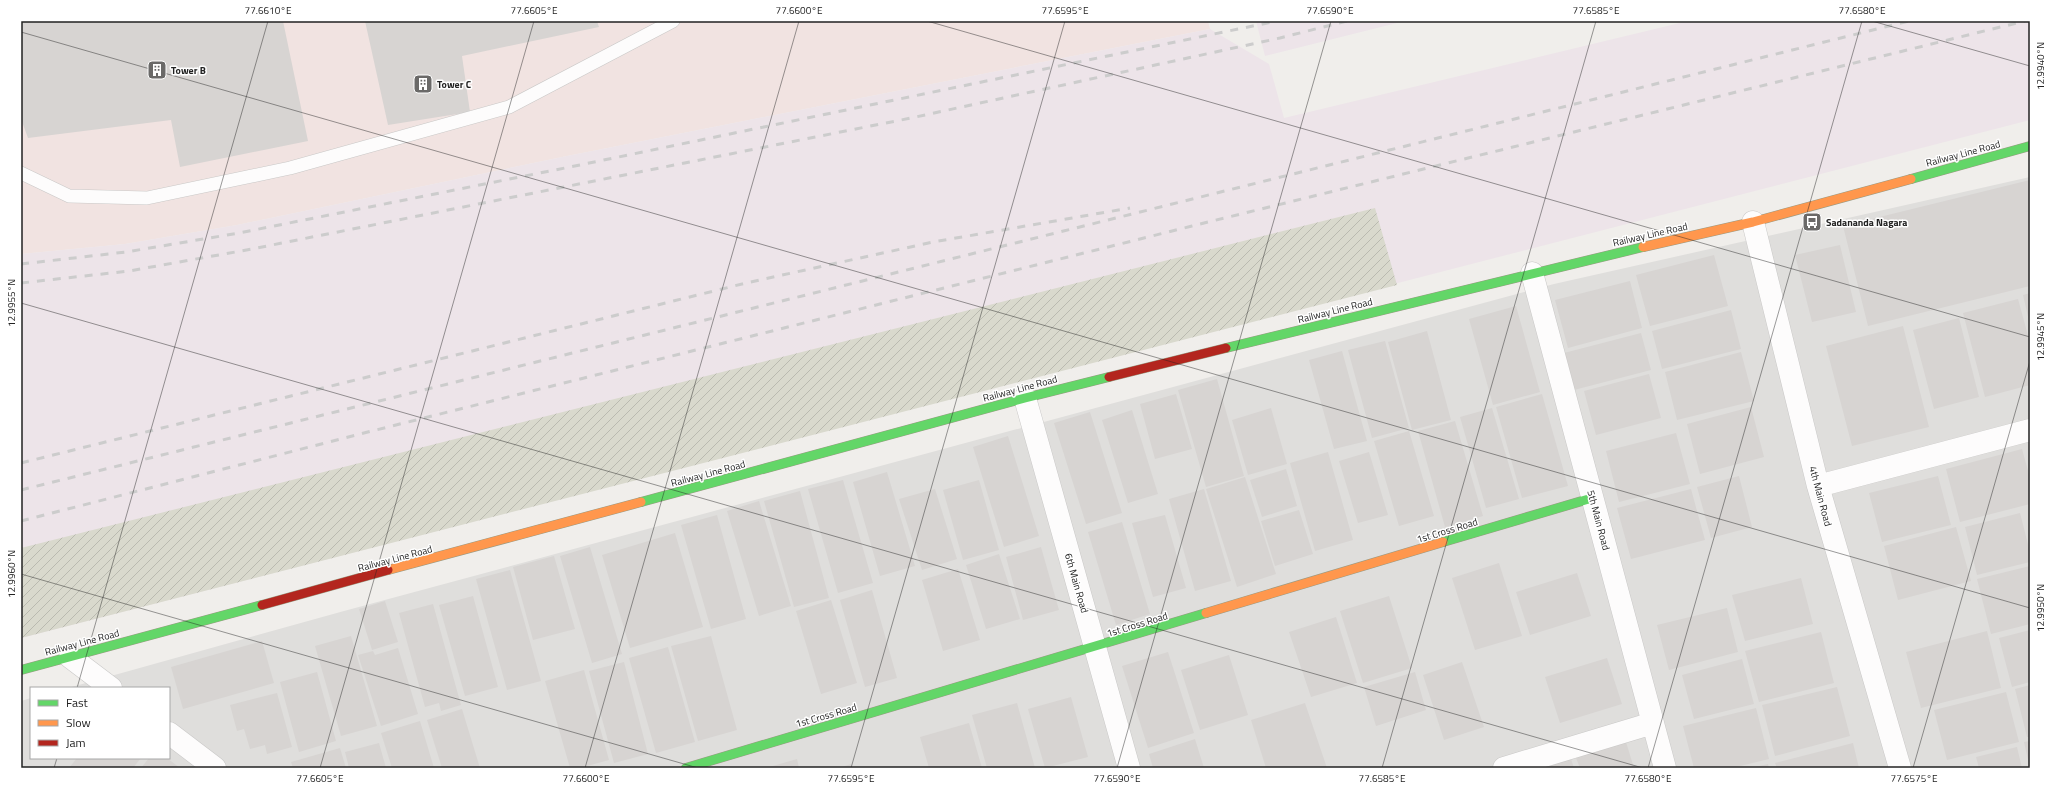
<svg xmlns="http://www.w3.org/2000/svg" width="2051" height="789" font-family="'Titillium Web',sans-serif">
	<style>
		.residential { fill: #dfdedc }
		.commercial { fill: #f1e3e1 }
		.industrial { fill: #ede4e9 }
		.construction { fill: url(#construction-furrows) }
		.building { fill: #d7d4d2 }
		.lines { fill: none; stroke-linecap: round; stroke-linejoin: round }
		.lane-casing { stroke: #c9c8c7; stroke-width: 14 }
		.street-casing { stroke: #c9c8c7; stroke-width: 23 }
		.fast-casing { stroke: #999a82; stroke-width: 10 }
		.slow-casing { stroke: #999a82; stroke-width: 10 }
		.jam-casing { stroke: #999a82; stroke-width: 10 }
		.lane { stroke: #fdfcfc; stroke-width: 13 }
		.street { stroke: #fdfcfc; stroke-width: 22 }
		.fast { stroke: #63d668; stroke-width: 9 }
		.slow { stroke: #ff974d; stroke-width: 9 }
		.jam { stroke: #b3261e; stroke-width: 9 }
		.rail { stroke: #ccc; stroke-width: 3; stroke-dasharray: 8 8; stroke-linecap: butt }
		.ticks { fill: none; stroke: #222; stroke-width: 1; stroke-opacity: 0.45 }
		.labels { text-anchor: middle; stroke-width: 3; stroke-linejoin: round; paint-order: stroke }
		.poi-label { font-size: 10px; font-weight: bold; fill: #222; stroke: #fff; text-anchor: start }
		.street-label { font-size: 10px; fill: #222; stroke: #fff }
		.neatline { fill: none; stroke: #222; stroke-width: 1.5 }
		.ticks-label { font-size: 10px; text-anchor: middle; fill: #222 }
	</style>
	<defs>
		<pattern id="construction-furrows" width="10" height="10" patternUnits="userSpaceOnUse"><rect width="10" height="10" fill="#d9d9cd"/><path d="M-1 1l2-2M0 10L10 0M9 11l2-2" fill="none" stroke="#babab0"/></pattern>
	</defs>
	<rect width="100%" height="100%" fill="#f0eeeb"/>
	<path class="residential" d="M 2030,177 L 2030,768 L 21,768 L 21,701 L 31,698 L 31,758 L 169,758 L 169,688 L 68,688 L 344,611 L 1554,284 Z"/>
	<path class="commercial" d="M 21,21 L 1208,21 L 1210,29 L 567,156 L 237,225 L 125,244 L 21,254 Z"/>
	<path class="industrial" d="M 1256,21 L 1405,21 L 1265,56 Z
		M 1688,21 L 2030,21 L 2030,120 L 21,638 L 21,254 L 125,244 L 237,225 L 567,156 L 1210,29 L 1269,64 L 1284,118 Z"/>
	<path class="construction" d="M 1375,208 L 1397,285 L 21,638 L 21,548 Z"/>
	<path class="building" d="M 21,21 L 283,21 L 308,141 L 180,167 L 171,120 L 28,138 L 21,119 Z
		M 365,21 L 597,21 L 599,27 L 462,56 L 470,112 L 388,125 Z
		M 2030,180 L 2030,286 L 1868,326 L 1843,226 Z
		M 1840,245 L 1856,312 L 1812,322 L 1795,255 Z
		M 1714,255 L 1728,306 L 1650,326 L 1636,275 Z
		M 1630,281 L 1642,328 L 1568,348 L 1555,300 Z
		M 2030,293 L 2030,321 L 2029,321 L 2023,295 Z
		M 2018,299 L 2030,343 L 2030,385 L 1985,397 L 1963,313 Z
		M 1516,306 L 1540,392 L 1493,405 L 1469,319 Z
		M 1731,310 L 1741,349 L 1662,369 L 1652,331 Z
		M 1959,318 L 1979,397 L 1934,409 L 1913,330 Z
		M 1903,326 L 1929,427 L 1852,446 L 1826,346 Z
		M 1427,331 L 1451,420 L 1412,430 L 1388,342 Z
		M 1641,333 L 1651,370 L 1574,390 L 1564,353 Z
		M 1385,341 L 1409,428 L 1372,438 L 1348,350 Z
		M 1342,351 L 1367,441 L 1334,449 L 1309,360 Z
		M 1741,352 L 1754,401 L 1677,420 L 1665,372 Z
		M 1649,374 L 1661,418 L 1596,435 L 1584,391 Z
		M 1217,379 L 1244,476 L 1206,487 L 1178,390 Z
		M 1176,394 L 1192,449 L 1155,459 L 1140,404 Z
		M 1542,394 L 1568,486 L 1522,498 L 1496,407 Z
		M 1751,407 L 1764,457 L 1700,474 L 1687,424 Z
		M 1271,408 L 1287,464 L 1248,475 L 1232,420 Z
		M 1492,408 L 1519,499 L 1486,508 L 1460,417 Z
		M 1132,410 L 1158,494 L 1128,503 L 1102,420 Z
		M 1090,412 L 1122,513 L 1086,524 L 1054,423 Z
		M 1455,421 L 1483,516 L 1445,527 L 1418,431 Z
		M 1409,431 L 1434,516 L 1399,526 L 1374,441 Z
		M 1676,433 L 1690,484 L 1619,502 L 1606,451 Z
		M 1008,436 L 1039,536 L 1004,547 L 973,447 Z
		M 2022,449 L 2030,478 L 2030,504 L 1960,522 L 1946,469 Z
		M 1328,452 L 1353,540 L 1315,551 L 1290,463 Z
		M 1369,452 L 1388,515 L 1358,523 L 1339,461 Z
		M 1286,469 L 1297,506 L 1262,517 L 1250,480 Z
		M 887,472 L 915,566 L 880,576 L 853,482 Z
		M 1739,476 L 1752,527 L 1711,538 L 1697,487 Z
		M 1938,476 L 1951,525 L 1882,542 L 1869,493 Z
		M 1245,477 L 1276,574 L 1237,587 L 1206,489 Z
		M 843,480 L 873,583 L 838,593 L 808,489 Z
		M 979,480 L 999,550 L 963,560 L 943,490 Z
		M 935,489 L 957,559 L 922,570 L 899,499 Z
		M 1204,489 L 1231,581 L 1195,591 L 1169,499 Z
		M 1691,489 L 1705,540 L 1631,559 L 1617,508 Z
		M 800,491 L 829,598 L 794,607 L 764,501 Z
		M 759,501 L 791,606 L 759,616 L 727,511 Z
		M 1299,510 L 1313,554 L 1275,566 L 1261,521 Z
		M 2020,513 L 2030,552 L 2030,562 L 1977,575 L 1965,527 Z
		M 717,515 L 746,619 L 711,629 L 681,525 Z
		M 1165,515 L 1186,588 L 1153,597 L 1132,523 Z
		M 1122,522 L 1150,614 L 1116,625 L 1088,532 Z
		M 1956,527 L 1971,581 L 1898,600 L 1884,546 Z
		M 675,533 L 703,627 L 630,648 L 602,555 Z
		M 590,547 L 622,654 L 592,663 L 560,556 Z
		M 1041,547 L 1059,610 L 1023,620 L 1006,557 Z
		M 999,554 L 1020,619 L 986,629 L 966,565 Z
		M 554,556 L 575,629 L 533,640 L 513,567 Z
		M 1499,563 L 1522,636 L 1475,650 L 1452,578 Z
		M 2030,566 L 2030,624 L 1991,634 L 1977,579 Z
		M 958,569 L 980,640 L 943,651 L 922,580 Z
		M 510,570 L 541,681 L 507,690 L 476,579 Z
		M 1577,573 L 1591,616 L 1530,635 L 1516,592 Z
		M 1801,578 L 1813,624 L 1745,641 L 1732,595 Z
		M 872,590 L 897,678 L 865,687 L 840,600 Z
		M 473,596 L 498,687 L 465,696 L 439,605 Z
		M 1389,596 L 1412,668 L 1363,683 L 1340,611 Z
		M 831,600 L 857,683 L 821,694 L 796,611 Z
		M 385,601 L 398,642 L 372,650 L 359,609 Z
		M 433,604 L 461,705 L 441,711 L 439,703 L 425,707 L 399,613 Z
		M 1727,608 L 1738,652 L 1669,670 L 1657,625 Z
		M 1336,617 L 1357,683 L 1311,697 L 1289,632 Z
		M 2030,630 L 2030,682 L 2012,687 L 1999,638 Z
		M 1987,631 L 2001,688 L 1921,708 L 1906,652 Z
		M 1821,632 L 1834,683 L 1759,702 L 1745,651 Z
		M 351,636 L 377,726 L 341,736 L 315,646 Z
		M 711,636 L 737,730 L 698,741 L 671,646 Z
		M 262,641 L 274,683 L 183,709 L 171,667 Z
		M 668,647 L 695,742 L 656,753 L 629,658 Z
		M 398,648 L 418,714 L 381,726 L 358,655 L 373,651 L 375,655 Z
		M 1168,652 L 1194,733 L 1148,748 L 1122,666 Z
		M 1229,655 L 1248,715 L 1200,730 L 1181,670 Z
		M 1607,658 L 1622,704 L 1560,723 L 1545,677 Z
		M 1742,659 L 1754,704 L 1694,719 L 1682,675 Z
		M 624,662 L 648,754 L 614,763 L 589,671 Z
		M 1462,662 L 1484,727 L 1444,740 L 1423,675 Z
		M 584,670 L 609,760 L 580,768 L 570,768 L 545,681 Z
		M 317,672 L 336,741 L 299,752 L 280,682 Z
		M 1415,672 L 1426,710 L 1376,726 L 1364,687 Z
		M 2030,685 L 2030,737 L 2027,737 L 2015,689 Z
		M 1837,687 L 1850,736 L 1775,756 L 1762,705 Z
		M 2006,692 L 2019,742 L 1947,760 L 1934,710 Z
		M 277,693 L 292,747 L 267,754 L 265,745 L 250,749 L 244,729 L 237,731 L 230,705 Z
		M 1071,697 L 1088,757 L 1045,768 L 1028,709 Z
		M 1017,703 L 1035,768 L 987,768 L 972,715 Z
		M 1305,703 L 1327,768 L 1266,768 L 1251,720 Z
		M 1756,708 L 1769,759 L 1732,768 L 1694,768 L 1683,726 Z
		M 462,709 L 480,768 L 442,768 L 427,720 Z
		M 420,721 L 434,768 L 392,768 L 381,733 Z
		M 969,723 L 982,768 L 929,768 L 920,737 Z
		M 1195,739 L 1204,768 L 1153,768 L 1149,754 Z
		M 2030,741 L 2030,764 L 2029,764 L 2024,742 Z
		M 1626,742 L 1634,768 L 1580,768 L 1576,758 Z
		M 379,743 L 386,768 L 349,768 L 345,752 Z
		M 1853,743 L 1859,768 L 1777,768 L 1775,763 Z
		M 2017,747 L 2022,768 L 1979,768 L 1976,757 Z
		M 340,748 L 346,768 L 293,768 L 291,762 Z
		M 1570,756 L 1574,768 L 1531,768 Z
		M 77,758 L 141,758 L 133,768 L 69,768 Z
		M 149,758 L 167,758 L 180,768 L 141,768 Z
		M 797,759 L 799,768 L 766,768 Z
		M 851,764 L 852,768 L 839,768 Z
		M 1768,764 L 1769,768 L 1755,768 L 1755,767 Z"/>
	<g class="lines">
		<defs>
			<path id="lane" d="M 21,173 L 69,196 L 147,198 L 290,168 L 509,107 L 673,21"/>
			<path id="street" d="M 1753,222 L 1818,486 L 1900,768
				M 1532,273 L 1665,768
				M 1025,398 L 1129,768
				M 1818,486 L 2030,430
				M 70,657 L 111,688
				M 169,733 L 215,768
				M 1504,768 L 1653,723"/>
			<path id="fast" d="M 1911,179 L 2030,146
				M 1226,348 L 1643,247
				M 641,502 L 1025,398 L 1109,377
				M 1443,542 L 1592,498
				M 21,670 L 262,605
				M 686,768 L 1206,613"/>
			<path id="slow" d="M 1643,247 L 1753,222 L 1911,179
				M 388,570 L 641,502
				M 1206,613 L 1443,542"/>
			<path id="jam" d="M 1109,377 L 1226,348
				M 262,605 L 388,570"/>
		</defs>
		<use href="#lane" class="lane-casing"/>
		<use href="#street" class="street-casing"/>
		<use href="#fast" class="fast-casing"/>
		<use href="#slow" class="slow-casing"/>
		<use href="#jam" class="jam-casing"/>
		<use href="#lane" class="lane"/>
		<use href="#street" class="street"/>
		<use href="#fast" class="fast"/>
		<use href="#slow" class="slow"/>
		<use href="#jam" class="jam"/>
		<path class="rail" d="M 21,264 L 126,252 L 239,233 L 570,167 L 1277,21
			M 21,283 L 129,271 L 252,249 L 911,118 L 1280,38 L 1347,21
			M 21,463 L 746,283 L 933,242 L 1130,208
			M 21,490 L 1909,21
			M 21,521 L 360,434 L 1192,226 L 2025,21"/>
	</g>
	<path class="ticks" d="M 927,21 L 2030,337M 1872,21 L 2030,66M 21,32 L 2030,608M 21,303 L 1643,768M 21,574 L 698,768M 77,688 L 268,21M 54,768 L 57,758M 320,768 L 534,21M 585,768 L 799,21M 851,768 L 1065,21M 1117,768 L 1331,21M 1382,768 L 1596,21M 1648,768 L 1862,21M 1913,768 L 2030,361"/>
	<defs>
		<symbol id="building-square" viewBox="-11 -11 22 22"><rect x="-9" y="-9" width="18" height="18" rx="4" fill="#6a6968" stroke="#fff"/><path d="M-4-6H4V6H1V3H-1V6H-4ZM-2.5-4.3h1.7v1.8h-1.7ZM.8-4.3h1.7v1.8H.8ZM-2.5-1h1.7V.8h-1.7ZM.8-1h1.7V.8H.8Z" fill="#fff"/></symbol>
		<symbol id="bus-square" viewBox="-11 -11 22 22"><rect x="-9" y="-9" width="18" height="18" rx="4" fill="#6a6968" stroke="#fff"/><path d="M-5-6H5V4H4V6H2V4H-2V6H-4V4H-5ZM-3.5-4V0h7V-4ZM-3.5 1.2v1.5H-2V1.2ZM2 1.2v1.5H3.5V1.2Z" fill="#fff"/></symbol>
	</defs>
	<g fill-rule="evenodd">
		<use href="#building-square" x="146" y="59" width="22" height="22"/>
		<use href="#building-square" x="412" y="73" width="22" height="22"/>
		<use href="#bus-square" x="1801" y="211" width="22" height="22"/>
	</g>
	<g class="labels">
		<g class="poi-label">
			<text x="171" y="74">Tower B</text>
			<text x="437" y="88">Tower C</text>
			<text x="1826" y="226">Sadananda Nagara</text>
		</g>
		<g class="street-label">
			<text transform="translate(1963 153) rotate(-15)" y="4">Railway Line Road</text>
			<text transform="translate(1650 234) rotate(-13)" y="4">Railway Line Road</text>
			<text transform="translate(1335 310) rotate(-14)" y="4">Railway Line Road</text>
			<text transform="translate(1020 388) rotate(-15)" y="4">Railway Line Road</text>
			<text transform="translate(708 473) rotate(-15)" y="4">Railway Line Road</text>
			<text transform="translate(1821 496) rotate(75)" y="4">4th Main Road</text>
			<text transform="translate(1599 520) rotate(75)" y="4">5th Main Road</text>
			<text transform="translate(1447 530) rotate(-17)" y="4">1st Cross Road</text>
			<text transform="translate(395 558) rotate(-15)" y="4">Railway Line Road</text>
			<text transform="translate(1077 583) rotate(74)" y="4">6th Main Road</text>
			<text transform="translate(1137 624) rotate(-17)" y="4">1st Cross Road</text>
			<text transform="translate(82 642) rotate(-15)" y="4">Railway Line Road</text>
			<text transform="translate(826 715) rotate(-16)" y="4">1st Cross Road</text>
		</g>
	</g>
	<rect width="2051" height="789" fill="none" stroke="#ffffff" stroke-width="44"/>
	<rect x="30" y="687" width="140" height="72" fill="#ffffff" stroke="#a7a7a7"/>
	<rect x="38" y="700" width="20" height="6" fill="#63d668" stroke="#a7a7a7"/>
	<text x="66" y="707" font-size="12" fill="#222222">Fast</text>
	<rect x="38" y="720" width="20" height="6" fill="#ff974d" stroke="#a7a7a7"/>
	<text x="66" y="727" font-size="12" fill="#222222">Slow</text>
	<rect x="38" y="740" width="20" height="6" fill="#b3261e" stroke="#a7a7a7"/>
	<text x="66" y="747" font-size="12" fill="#222222">Jam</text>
	<rect x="22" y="22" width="2007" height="745" class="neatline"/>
	<g class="ticks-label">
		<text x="268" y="14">77.6610°E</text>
		<text x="534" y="14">77.6605°E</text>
		<text x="799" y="14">77.6600°E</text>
		<text x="1065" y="14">77.6595°E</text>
		<text x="1330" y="14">77.6590°E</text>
		<text x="1596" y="14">77.6585°E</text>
		<text x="1862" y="14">77.6580°E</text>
		<text transform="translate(2040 66) rotate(-90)" y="4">12.9940°N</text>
		<text transform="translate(11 303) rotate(-90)" y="4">12.9955°N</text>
		<text transform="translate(2040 337) rotate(-90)" y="4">12.9945°N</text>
		<text transform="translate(11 574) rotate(-90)" y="4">12.9960°N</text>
		<text transform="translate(2040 608) rotate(-90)" y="4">12.9950°N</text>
		<text x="320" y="782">77.6605°E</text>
		<text x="586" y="782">77.6600°E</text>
		<text x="851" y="782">77.6595°E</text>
		<text x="1117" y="782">77.6590°E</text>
		<text x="1382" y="782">77.6585°E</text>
		<text x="1648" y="782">77.6580°E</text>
		<text x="1914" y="782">77.6575°E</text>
	</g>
</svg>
